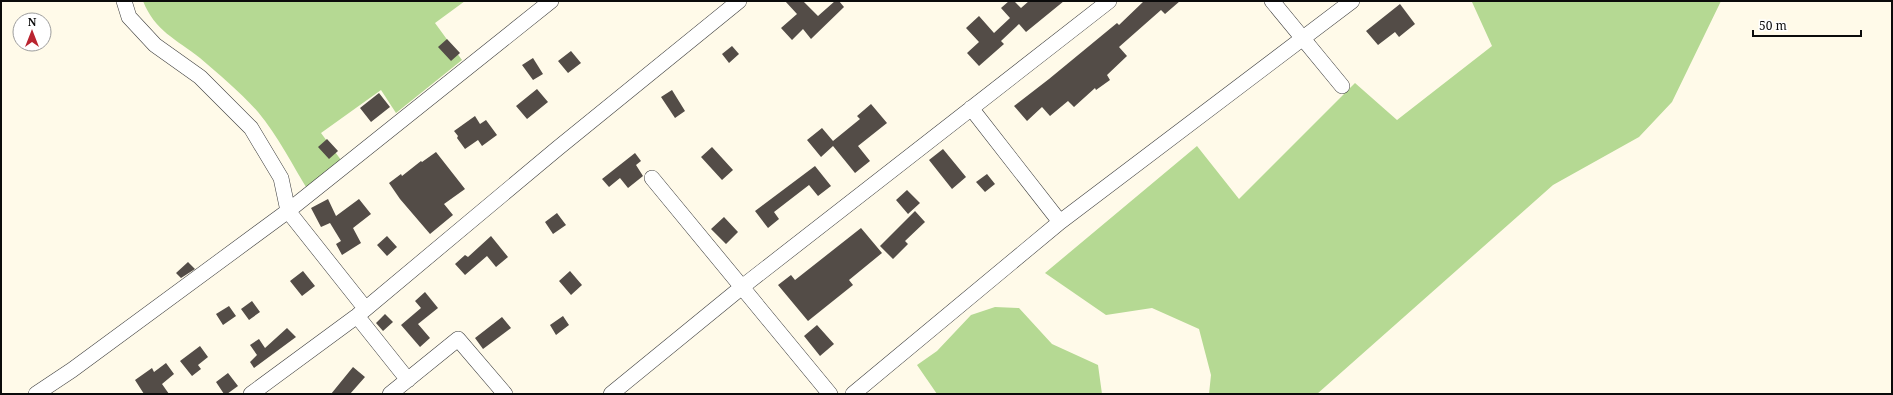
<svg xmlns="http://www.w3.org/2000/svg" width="1893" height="395" font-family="'Noto Serif',serif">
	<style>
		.forest { fill: #b5d993 }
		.building { fill: #534c47 }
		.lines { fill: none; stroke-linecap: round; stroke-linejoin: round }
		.minor-casing { stroke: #3e3e3e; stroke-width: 16 }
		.minor { stroke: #fff; stroke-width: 15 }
	</style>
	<rect width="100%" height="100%" fill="#fffae9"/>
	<path class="forest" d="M 143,1 L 465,1 L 435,23 L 462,60 L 396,113 L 381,90 L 321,133 L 341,160 L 309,192 C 293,166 278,136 258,112 C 241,93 220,75 200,58 C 176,39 155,31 143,1 Z
		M 1473,1 L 1721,1 L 1672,102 L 1639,137 L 1553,185 L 1317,394 L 1209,394 L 1211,375 L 1199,329 L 1152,308 L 1106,315 L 1045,273 L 1197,146 L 1239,199 L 1355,83 L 1397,120 L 1492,46 L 1472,2 Z
		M 995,307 L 1019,308 L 1052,344 L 1098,365 L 1102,394 L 937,394 L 917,365 L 937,351 L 971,315 Z"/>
	<path class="building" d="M 785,1 L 803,1 L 818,16 L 835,1 L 839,1 L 844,7 L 811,39 L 803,29 L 792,40 L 781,28 L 797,14 Z
		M 1009,1 L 1014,1 L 1021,8 L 1029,1 L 1064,1 L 1026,32 L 1019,24 L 1001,41 L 1004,44 L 979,66 L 967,53 L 979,42 L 966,28 L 979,16 L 994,33 L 1010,18 L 1001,8 Z
		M 1144,1 L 1180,1 L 1165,14 L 1161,10 L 1119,47 L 1127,56 L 1107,75 L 1110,80 L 1096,90 L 1095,88 L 1074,107 L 1068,101 L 1050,116 L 1042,107 L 1027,121 L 1014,106 L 1049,79 L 1117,23 L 1119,25 Z
		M 1400,4 L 1415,24 L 1399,37 L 1395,32 L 1378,45 L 1366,31 Z
		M 447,39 L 460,53 L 451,61 L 438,47 Z
		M 732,46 L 739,54 L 729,63 L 722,54 Z
		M 571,51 L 581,63 L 568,73 L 558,61 Z
		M 533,58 L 543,74 L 533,80 L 522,65 Z
		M 537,89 L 548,102 L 527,119 L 516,106 Z
		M 672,90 L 685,111 L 675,118 L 661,97 Z
		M 379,93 L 390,107 L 371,122 L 360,108 Z
		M 871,104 L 887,123 L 858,146 L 870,161 L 855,173 L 833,146 L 821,157 L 807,140 L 822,128 L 833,141 L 860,119 L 857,116 Z
		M 475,116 L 480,124 L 486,120 L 497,135 L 482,146 L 478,140 L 465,149 L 457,138 L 458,136 L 454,131 Z
		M 327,139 L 338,151 L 329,159 L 318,147 Z
		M 712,147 L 733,170 L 722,180 L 701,157 Z
		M 943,149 L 966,177 L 952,189 L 929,160 Z
		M 436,152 L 465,189 L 444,204 L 453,215 L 430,234 L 400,199 L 389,183 L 401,174 L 402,176 L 421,161 L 422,162 Z
		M 635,153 L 641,161 L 636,165 L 643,176 L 628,188 L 620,178 L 609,187 L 602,179 Z
		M 815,166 L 831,186 L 818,196 L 809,185 L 774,212 L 779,219 L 768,228 L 755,211 Z
		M 987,174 L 995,184 L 985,192 L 976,182 Z
		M 907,190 L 920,203 L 908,214 L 896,200 Z
		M 328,199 L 336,216 L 359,199 L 371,214 L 353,228 L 361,243 L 342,255 L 336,244 L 341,241 L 330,223 L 321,227 L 311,208 Z
		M 915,211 L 925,222 L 905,241 L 908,244 L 893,259 L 880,246 Z
		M 557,213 L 566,225 L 553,234 L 545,222 Z
		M 724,217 L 738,232 L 726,244 L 711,229 Z
		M 861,228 L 882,253 L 849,280 L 853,285 L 808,321 L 778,285 L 791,275 L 795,280 Z
		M 387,236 L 397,247 L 387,256 L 377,245 Z
		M 491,236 L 508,257 L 496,267 L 487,256 L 465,275 L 455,264 L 465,255 L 468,257 Z
		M 188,262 L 195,269 L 181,278 L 176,273 Z
		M 303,271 L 315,286 L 302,296 L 290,281 Z
		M 570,271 L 582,285 L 571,295 L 559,281 Z
		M 425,292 L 438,308 L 418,324 L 430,338 L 420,347 L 401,325 L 421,308 L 415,301 Z
		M 252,301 L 260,312 L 249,320 L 241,309 Z
		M 229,306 L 236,316 L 223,325 L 216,314 Z
		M 385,314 L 393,322 L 383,331 L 376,323 Z
		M 563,316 L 569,325 L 556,335 L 550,325 Z
		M 502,317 L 511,328 L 483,349 L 475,338 Z
		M 817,325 L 834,344 L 820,356 L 804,336 Z
		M 287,328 L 296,337 L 254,368 L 250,362 L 257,355 L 250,345 L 259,339 L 265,348 Z
		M 200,346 L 208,357 L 198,365 L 201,369 L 192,376 L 180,361 Z
		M 166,363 L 174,374 L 162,384 L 169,394 L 144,394 L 135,380 L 152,368 L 154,372 Z
		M 353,367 L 365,377 L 350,394 L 331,394 Z
		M 228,373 L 238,386 L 227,394 L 224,394 L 216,382 Z"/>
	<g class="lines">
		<defs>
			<path id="minor" d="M 124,1 L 129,17 L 155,45 L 200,77 L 251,128 L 281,178 L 288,211 L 365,308
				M 1272,1 L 1342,86
				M 971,108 L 1060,222
				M 652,178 L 830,394
				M 357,316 L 408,380
				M 36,394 L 72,370 L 288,211 L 551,1
				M 251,394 L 357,316 L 558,148 L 739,1
				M 390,394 L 458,339 L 505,394
				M 611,394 L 742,287 L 1109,1
				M 853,394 L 1060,222 L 1352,1"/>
		</defs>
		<use href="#minor" class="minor-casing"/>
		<use href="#minor" class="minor"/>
	</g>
	<rect width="1893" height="395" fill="none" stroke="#0b0b0b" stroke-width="4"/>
	<g transform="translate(32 32)"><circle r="19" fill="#ffffff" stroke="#9d9d9d"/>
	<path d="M0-3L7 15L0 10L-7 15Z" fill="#b92430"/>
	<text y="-6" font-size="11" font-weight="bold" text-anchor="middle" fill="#0b0b0b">N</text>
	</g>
	<path d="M1753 30v6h108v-6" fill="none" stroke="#0b0b0b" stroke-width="2"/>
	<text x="1759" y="30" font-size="12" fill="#0b0b0b" stroke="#ffffff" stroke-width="3" paint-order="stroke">50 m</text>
</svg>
